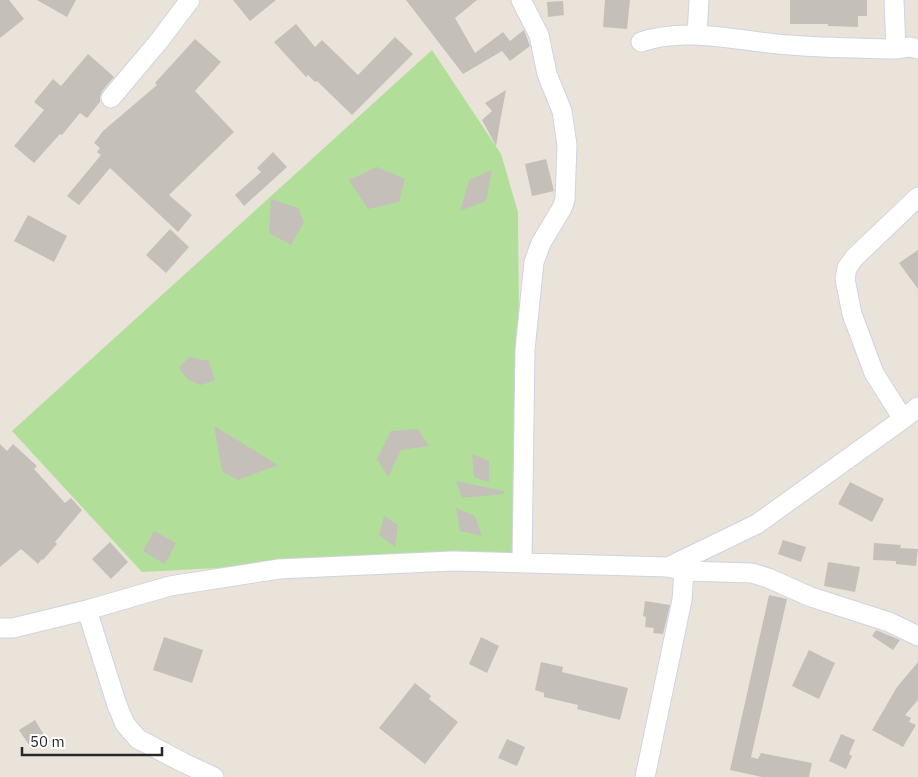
<svg xmlns="http://www.w3.org/2000/svg" width="918" height="777" font-family="'IBM Plex Sans',sans-serif">
	<style>
		.green { fill: #b1de99 }
		.building { fill: #c5bfba }
		.lines { fill: none; stroke-linecap: round; stroke-linejoin: round }
		.minor-casing { stroke: #cfd3e0; stroke-width: 21 }
		.minor { stroke: #fff; stroke-width: 19 }
	</style>
	<rect width="100%" height="100%" fill="#eae3da"/>
	<path class="green" d="M 432,50 L 501,154 L 518,212 L 521,552 L 142,572 L 12,431 Z"/>
	<path class="building" d="M 0,0 L 9,0 L 24,19 L 0,38 Z
		M 37,0 L 76,0 L 67,17 Z
		M 233,0 L 276,0 L 250,21 Z
		M 406,0 L 477,0 L 455,18 L 475,53 L 503,32 L 510,41 L 524,30 L 530,46 L 510,61 L 502,51 L 463,74 Z
		M 605,0 L 630,0 L 627,29 L 603,27 Z
		M 790,0 L 867,0 L 867,16 L 858,16 L 858,27 L 828,26 L 828,24 L 790,24 Z
		M 563,1 L 564,15 L 548,17 L 547,2 Z
		M 296,24 L 315,47 L 322,40 L 358,75 L 395,37 L 413,54 L 352,115 L 317,81 L 315,82 L 308,75 L 306,77 L 274,42 Z
		M 195,39 L 221,62 L 195,91 L 234,132 L 169,195 L 192,215 L 178,232 L 110,168 L 79,205 L 67,196 L 101,155 L 97,152 L 100,148 L 94,143 L 103,131 L 157,85 L 155,83 Z
		M 88,54 L 114,77 L 102,91 L 100,97 L 100,102 L 87,118 L 80,113 L 62,135 L 60,134 L 34,163 L 14,146 L 44,110 L 34,102 L 53,79 L 61,86 Z
		M 506,90 L 500,122 L 496,146 L 482,120 L 492,111 L 485,103 Z
		M 273,152 L 287,167 L 244,206 L 235,195 L 261,172 L 257,168 Z
		M 546,159 L 554,191 L 532,196 L 525,164 Z
		M 377,167 L 405,179 L 399,202 L 368,209 L 349,180 Z
		M 492,170 L 486,201 L 460,211 L 469,180 Z
		M 271,199 L 298,208 L 304,222 L 291,245 L 269,233 Z
		M 28,215 L 67,236 L 54,262 L 14,241 Z
		M 170,229 L 189,247 L 166,273 L 146,255 Z
		M 918,250 L 918,289 L 899,263 Z
		M 189,357 L 209,361 L 215,380 L 201,385 L 187,379 L 179,368 Z
		M 214,426 L 278,465 L 238,480 L 222,471 Z
		M 418,429 L 429,446 L 401,450 L 388,477 L 377,459 L 391,431 Z
		M 0,444 L 7,451 L 13,444 L 37,466 L 34,469 L 65,503 L 71,498 L 82,510 L 55,542 L 57,544 L 43,560 L 42,559 L 38,564 L 21,549 L 0,567 Z
		M 472,454 L 489,461 L 489,482 L 474,477 Z
		M 456,481 L 504,491 L 504,494 L 462,498 Z
		M 850,482 L 884,499 L 872,522 L 838,504 Z
		M 456,508 L 475,516 L 482,536 L 460,531 Z
		M 384,516 L 398,525 L 395,547 L 379,535 Z
		M 154,531 L 176,543 L 165,564 L 143,551 Z
		M 783,540 L 806,547 L 801,562 L 778,554 Z
		M 110,542 L 128,562 L 111,579 L 92,559 Z
		M 874,543 L 901,545 L 900,548 L 918,549 L 916,566 L 896,564 L 896,561 L 873,560 Z
		M 828,562 L 860,567 L 855,592 L 824,586 Z
		M 769,595 L 787,599 L 751,757 L 758,759 L 761,753 L 812,763 L 809,777 L 762,777 L 730,770 Z
		M 645,601 L 670,605 L 663,634 L 653,633 L 654,628 L 645,627 L 646,617 L 643,616 Z
		M 876,630 L 900,640 L 893,650 L 872,636 Z
		M 164,637 L 203,650 L 192,683 L 153,670 Z
		M 481,637 L 499,646 L 487,673 L 469,664 Z
		M 809,650 L 835,663 L 819,699 L 792,686 Z
		M 541,662 L 563,667 L 562,672 L 628,688 L 620,720 L 577,709 L 578,705 L 544,697 L 544,693 L 535,690 Z
		M 918,662 L 918,700 L 905,715 L 911,718 L 909,722 L 916,725 L 903,747 L 872,730 L 897,687 Z
		M 415,683 L 431,696 L 429,699 L 458,722 L 425,764 L 379,728 Z
		M 35,720 L 46,738 L 31,748 L 19,730 Z
		M 841,734 L 855,740 L 849,754 L 852,756 L 846,769 L 829,761 Z
		M 507,739 L 525,747 L 517,766 L 498,758 Z"/>
	<g class="lines">
		<defs>
			<path id="minor" d="M 521,0 L 539,35 L 547,74 L 562,111 L 567,145 L 565,200 L 562,208 L 541,243 L 534,262 L 525,350 L 522,562
				M 894,0 L 896,49
				M 697,35 L 699,0
				M 641,42 C 687,26 742,42 789,45 C 824,48 860,48 896,49 L 910,47 L 918,49
				M 111,98 L 159,41 L 190,0
				M 903,419 L 918,407
				M 668,567 L 757,524 L 903,419 L 874,373 L 852,314 L 845,279 L 847,268 L 854,258 L 918,197
				M 87,610 L 117,705 L 125,724 L 138,739 L 184,763 L 214,777
				M 0,628 L 13,628 L 87,610 L 170,586 L 279,569 L 453,561 L 668,567 L 684,571 L 752,573 L 768,578 L 811,597 L 889,622 L 918,636
				M 645,777 L 682,600 L 684,571"/>
		</defs>
		<use href="#minor" class="minor-casing"/>
		<use href="#minor" class="minor"/>
	</g>
	<path d="M22 747v8h140v-8" fill="none" stroke="#282828" stroke-width="2.5"/>
	<text x="30" y="747" font-size="15" fill="#282828" stroke="#ffffff" stroke-width="4" paint-order="stroke">50 m</text>
</svg>
